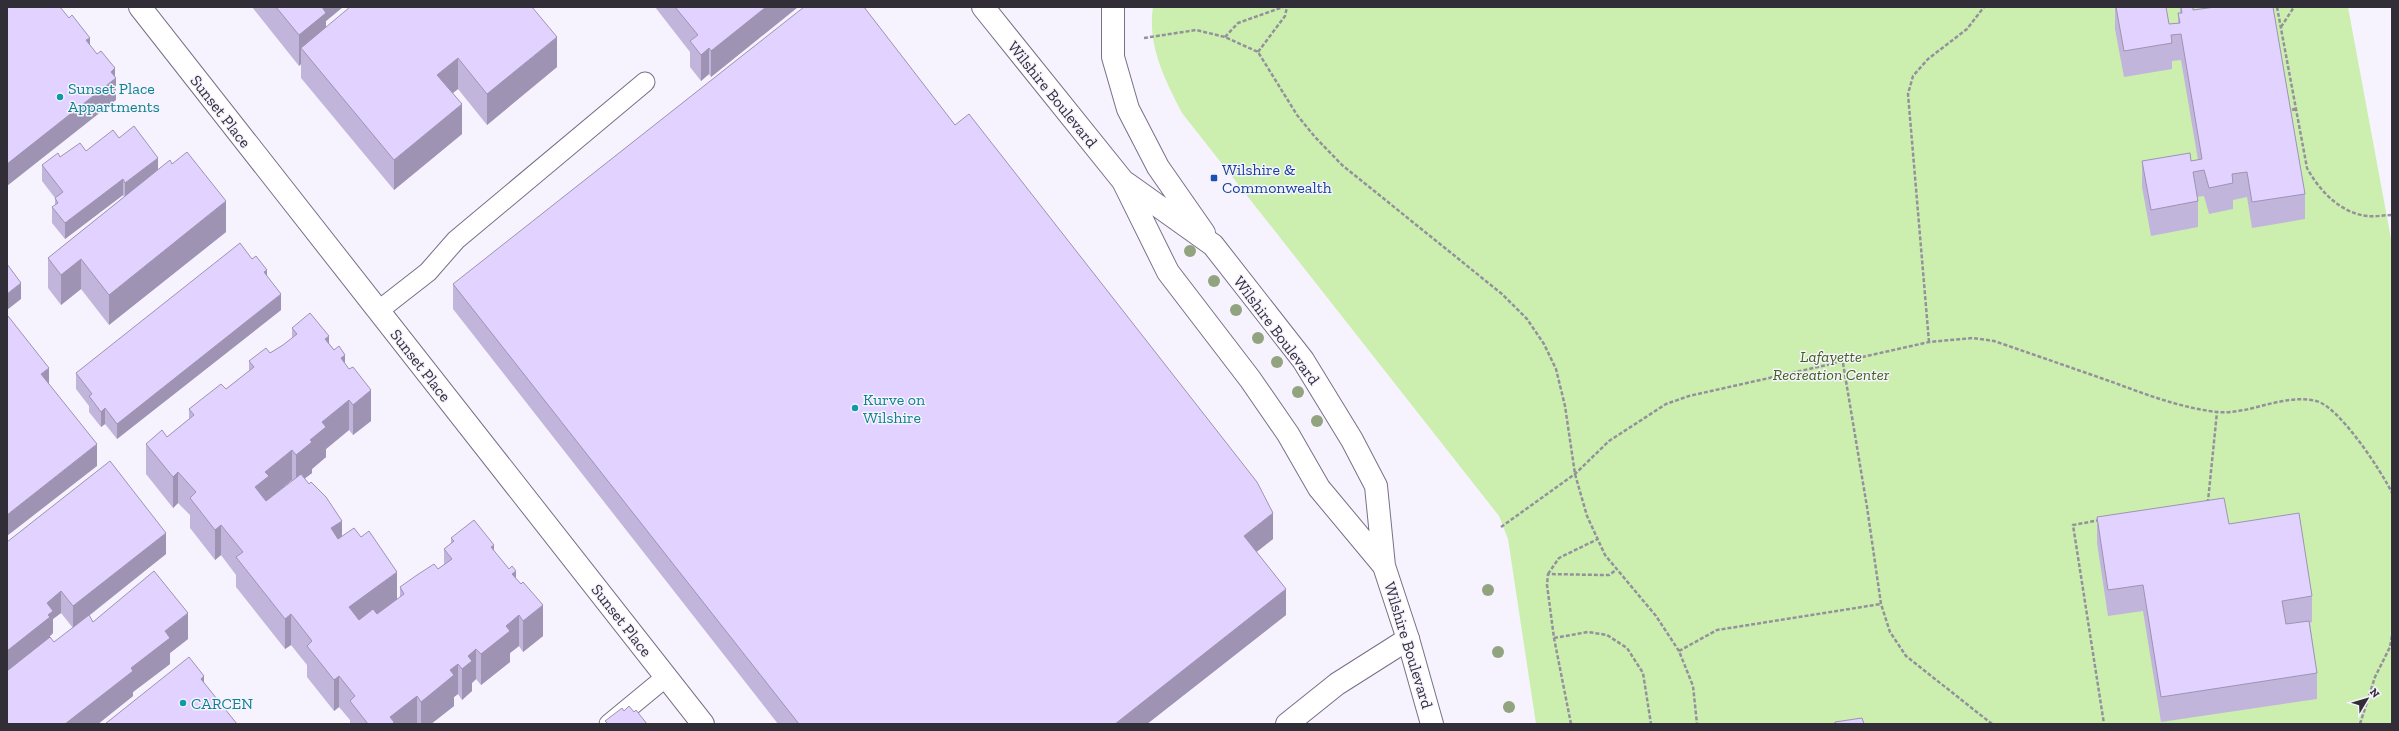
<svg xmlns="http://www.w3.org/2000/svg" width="2399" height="731" font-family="'Zilla Slab',serif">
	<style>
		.green { fill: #ccefaf }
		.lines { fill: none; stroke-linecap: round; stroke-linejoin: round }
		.lane-casing { stroke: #787088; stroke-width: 21 }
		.street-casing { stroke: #787088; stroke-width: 24 }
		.secondary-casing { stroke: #787088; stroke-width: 24 }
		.primary-casing { stroke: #787088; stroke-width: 24 }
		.path { stroke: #95919c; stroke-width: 2.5; stroke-dasharray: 4 2; stroke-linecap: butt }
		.lane { stroke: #fff; stroke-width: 19 }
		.street { stroke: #fff; stroke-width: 22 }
		.secondary { stroke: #fff; stroke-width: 22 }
		.primary { stroke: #fff; stroke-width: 22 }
		.tree { fill: #92a380 }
		.wall { fill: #c2b5db; fill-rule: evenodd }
		.shaded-wall { fill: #9e93b2 }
		.building { fill: #e1d2ff; stroke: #9e93b2 }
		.culture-dot { fill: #0f9aa8; stroke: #f7f3fe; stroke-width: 1.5 }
		.transit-dot { fill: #1a4fb4; stroke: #f7f3fe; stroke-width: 1.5 }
		.labels { text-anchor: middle; stroke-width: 3; stroke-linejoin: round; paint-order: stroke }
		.culture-label { font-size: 16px; fill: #0d838f; stroke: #f7f3fe; text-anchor: start }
		.street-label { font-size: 16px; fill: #312e38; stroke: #f7f3fe }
		.transit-label { font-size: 16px; fill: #164399; stroke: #f7f3fe; text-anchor: start }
		.park-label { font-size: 16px; font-style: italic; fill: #3f6219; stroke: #f7f3fe }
	</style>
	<rect width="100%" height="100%" fill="#f7f3fe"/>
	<path class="green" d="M 1153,7 L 2348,7 L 2392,244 L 2392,724 L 1536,724 L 1508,539 L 1499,516 L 1182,113 C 1165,80 1147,45 1153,7 Z"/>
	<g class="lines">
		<defs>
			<path id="lane" d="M 378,311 L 428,272 L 456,240 L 645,82
				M 609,724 L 666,677"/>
			<path id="street" d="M 140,7 L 703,724"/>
			<path id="secondary" d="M 1287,724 L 1337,684 L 1408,639"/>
			<path id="primary" d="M 983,7 L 1123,181 L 1168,272 L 1250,379 L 1288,434 L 1319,488 L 1384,566
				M 1113,7 L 1113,57 L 1128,109 L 1158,167 L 1204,233
				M 1126,183 L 1213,245 L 1303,360 L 1352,440 L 1376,486 L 1384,566 L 1408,639 L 1432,724"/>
		</defs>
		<use href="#lane" class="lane-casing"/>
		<use href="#street" class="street-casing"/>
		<use href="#secondary" class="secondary-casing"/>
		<use href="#primary" class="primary-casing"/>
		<path class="path" d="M 2277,7 L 2307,168 C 2319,190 2340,213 2367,216 C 2375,217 2384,215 2392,215
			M 2281,27 L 2294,7
			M 1225,37 L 1238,23 L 1283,7
			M 1144,38 L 1196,30 L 1225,37 L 1258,52 L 1297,115 L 1315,137 L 1342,165 L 1502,294 L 1527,319 L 1544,344 L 1556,369 L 1565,406 L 1575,474 L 1587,516 L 1605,555 L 1656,616 L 1679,651 L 1693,686 L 1697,724
			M 1258,52 L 1285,16 L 1287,7
			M 2292,110 L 2297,108
			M 1929,342 L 1908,94 L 1913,76 L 1928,59 L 1967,29 L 1984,7
			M 1843,363 L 1867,507 L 1881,604 L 1890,632 L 1906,656 L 1992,724
			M 2206,501 L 2208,501 L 2217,412
			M 2100,520 L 2073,525 L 2104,724
			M 1501,527 L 1575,474 L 1609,441 L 1666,404 L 1689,396 L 1929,342 L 1973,338 L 1994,341 C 2035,355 2075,369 2115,383 C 2147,395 2182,408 2217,412 C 2250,415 2283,393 2316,401 C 2339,406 2382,472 2392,493
			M 1548,574 L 1559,558 L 1598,539
			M 1554,638 L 1588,632 L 1607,635 L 1627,648 L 1643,673 L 1651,724
			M 1679,651 L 1717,630 L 1881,604
			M 1571,724 L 1554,638 L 1547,585 L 1548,574 L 1602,575 L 1609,575 L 1616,570
			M 2360,724 L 2375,677 L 2390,647 L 2392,636"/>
		<use href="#lane" class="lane"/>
		<use href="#street" class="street"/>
		<use href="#secondary" class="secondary"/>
		<use href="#primary" class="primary"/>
	</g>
	<g class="tree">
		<circle cx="1190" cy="251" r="6"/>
		<circle cx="1214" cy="281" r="6"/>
		<circle cx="1236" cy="310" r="6"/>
		<circle cx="1258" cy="338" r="6"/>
		<circle cx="1277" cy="362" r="6"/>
		<circle cx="1298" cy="392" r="6"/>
		<circle cx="1317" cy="421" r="6"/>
		<circle cx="1488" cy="590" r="6"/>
		<circle cx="1498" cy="652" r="6"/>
		<circle cx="1509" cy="707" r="6"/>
	</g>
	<path class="wall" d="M 252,7 L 343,7 L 326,21 L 326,27 L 557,67 L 487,125 L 458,89 L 453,93 L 462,134 L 394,190 L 301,78 L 301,64 L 299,66 Z
		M 655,7 L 798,7 L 711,77 L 709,74 L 701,81 L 690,67 L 690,52 Z
		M 2115,7 L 2166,7 L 2169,24 L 2178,23 L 2178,13 L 2180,13 L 2180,7 L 2193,7 L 2193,10 L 2212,8 L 2211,7 L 2273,7 L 2305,194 L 2305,219 L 2252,228 L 2247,197 L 2233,200 L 2233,209 L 2209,214 L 2204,196 L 2197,197 L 2198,201 L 2198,227 L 2151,236 L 2142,187 L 2142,161 L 2191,161 L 2198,160 L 2181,60 L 2172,61 L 2172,69 L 2124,77 L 2115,29 Z
		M 119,138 L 158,170 L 226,232 L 109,325 L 81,289 L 61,305 L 48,288 L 48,258 L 124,197 L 123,195 L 65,239 L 52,223 L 52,207 L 55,206 L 55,198 L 42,181 L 42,165 L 60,157 L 86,151 Z
		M 252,259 L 267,276 L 281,310 L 117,439 L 105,424 L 101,427 L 89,412 L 89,406 L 76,389 L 76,373 Z
		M 453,284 L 1273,539 L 1256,552 L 1286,615 L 1147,724 L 778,724 L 453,309 Z
		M 292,328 L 329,343 L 345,364 L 371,421 L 353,435 L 349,430 L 326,449 L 326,457 L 312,469 L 312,473 L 304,479 L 342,536 L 397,600 L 400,598 L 400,587 L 438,569 L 444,564 L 444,549 L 451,543 L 451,538 L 494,551 L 516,578 L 543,636 L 523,652 L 519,646 L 510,653 L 510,662 L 481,685 L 476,679 L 472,683 L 472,691 L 462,700 L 458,694 L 454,697 L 454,706 L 431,724 L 350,724 L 350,720 L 339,707 L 334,711 L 307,677 L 307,665 L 291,645 L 285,649 L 236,587 L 236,575 L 221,555 L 215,560 L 190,528 L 190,515 L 178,503 L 173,508 L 146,474 L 146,444 L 167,437 L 189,419 L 189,409 L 226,389 L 249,371 L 249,361 L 270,353 L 283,345 L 292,338 ZM 292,480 L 292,481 L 269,499 Z
		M 2097,517 L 2312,596 L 2312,622 L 2310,623 L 2317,673 L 2317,699 L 2161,722 L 2143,611 L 2108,616 L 2097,543 Z
		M 7,542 L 166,554 L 89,616 L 93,622 L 188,639 L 170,653 L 170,664 L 133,692 L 133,696 L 98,724 L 7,724 ZM 61,613 L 73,628 L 54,642 L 50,638 L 50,636 L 53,633 L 53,619 Z"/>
	<path class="shaded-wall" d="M 315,7 L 343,7 L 326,21 L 326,44 L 301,48 L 301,64 L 299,66 L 299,35 Z
		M 766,7 L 798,7 L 711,77 L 711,51 Z
		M 557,37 L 557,67 L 487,125 L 487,94 Z
		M 90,38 L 90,59 L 86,40 Z
		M 709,48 L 709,74 L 701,81 L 701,55 Z
		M 458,58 L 458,89 L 437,105 L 437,75 Z
		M 115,68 L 115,79 L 116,78 L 116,100 L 7,186 L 7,164 Z
		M 462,104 L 462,134 L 394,190 L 394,160 Z
		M 158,158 L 158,174 L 125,199 L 125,183 Z
		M 123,179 L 123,195 L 65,239 L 65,223 Z
		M 226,201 L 226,232 L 109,325 L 109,295 Z
		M 81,259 L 81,289 L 61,305 L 61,275 Z
		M 267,270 L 267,286 L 264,272 Z
		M 21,283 L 21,299 L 7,310 L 7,294 Z
		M 281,294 L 281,310 L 117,439 L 117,424 Z
		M 329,336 L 329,366 L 325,339 Z
		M 345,355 L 345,385 L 341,358 Z
		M 49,368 L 49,390 L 41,374 Z
		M 371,390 L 371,421 L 353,435 L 353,405 Z
		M 349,400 L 349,430 L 326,449 L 326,457 L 312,469 L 312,473 L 296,485 L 296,455 L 322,422 Z
		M 105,408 L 105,424 L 101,427 L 101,412 Z
		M 97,444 L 97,466 L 7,536 L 7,515 Z
		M 292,450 L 292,480 L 269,499 L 269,507 L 255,487 L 265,472 Z
		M 178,472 L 178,503 L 173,508 L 173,477 Z
		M 1273,513 L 1273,539 L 1244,562 L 1244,536 Z
		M 342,521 L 342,551 L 331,528 Z
		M 221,525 L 221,555 L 215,560 L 215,530 Z
		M 166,533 L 166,554 L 73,628 L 73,606 Z
		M 494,545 L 494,575 L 491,547 Z
		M 516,571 L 516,601 L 512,574 Z
		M 397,572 L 397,603 L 349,638 L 349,607 Z
		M 1286,589 L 1286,615 L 1147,724 L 1115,724 Z
		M 61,591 L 61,613 L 53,619 L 53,633 L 50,636 L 50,638 L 7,672 L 7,651 L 47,603 Z
		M 543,605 L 543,636 L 523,652 L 523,621 Z
		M 188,613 L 188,639 L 170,653 L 170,664 L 133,692 L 133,696 L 98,724 L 65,724 L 131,668 L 165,631 Z
		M 291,614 L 291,645 L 285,649 L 285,619 Z
		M 519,615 L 519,646 L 510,653 L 510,662 L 481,685 L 481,654 L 506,626 Z
		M 476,649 L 476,679 L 472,683 L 472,691 L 462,700 L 462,669 L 468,656 Z
		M 458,664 L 458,694 L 454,697 L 454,706 L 431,724 L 421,724 L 421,702 L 450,670 Z
		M 204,676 L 204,702 L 201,679 Z
		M 339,676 L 339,707 L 334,711 L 334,680 Z
		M 417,696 L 417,724 L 390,724 L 390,717 Z"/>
	<path class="building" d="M 7,7 L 60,7 L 69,18 L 72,15 L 90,38 L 86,40 L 97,54 L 101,51 L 115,68 L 111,72 L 116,78 L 7,164 Z
		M 276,7 L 322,7 L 326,13 L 299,35 Z
		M 350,7 L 532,7 L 557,37 L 487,94 L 458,58 L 437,75 L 462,104 L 394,160 L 301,48 Z
		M 675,7 L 766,7 L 711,51 L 709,48 L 701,55 L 690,41 L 698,35 Z
		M 804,7 L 864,7 L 955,125 L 969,114 L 1257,482 L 1273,513 L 1244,536 L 1286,589 L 1115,724 L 799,724 L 453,284 Z
		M 2116,7 L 2166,7 L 2169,24 L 2180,23 L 2178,13 L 2182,13 L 2181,7 L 2193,7 L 2193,10 L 2215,7 L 2273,7 L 2305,194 L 2252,202 L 2247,172 L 2232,174 L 2233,183 L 2209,188 L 2204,170 L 2193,172 L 2198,201 L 2151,210 L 2142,161 L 2190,153 L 2191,161 L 2202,159 L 2181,34 L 2171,35 L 2172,43 L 2124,51 Z
		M 134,126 L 158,158 L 125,183 L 123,179 L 65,223 L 52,207 L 58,203 L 55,198 L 63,192 L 42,165 L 58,153 L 60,157 L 80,143 L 86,151 L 113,130 L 119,138 Z
		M 187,152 L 226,201 L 109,295 L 81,259 L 61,275 L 48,258 L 170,160 L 172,164 Z
		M 240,243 L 252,259 L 256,256 L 267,270 L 264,272 L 281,294 L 117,424 L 105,408 L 101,412 L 89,396 L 92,394 L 76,373 Z
		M 7,264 L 21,283 L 7,294 Z
		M 310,313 L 329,336 L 325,339 L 334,350 L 339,346 L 345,355 L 341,358 L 349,369 L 353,367 L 371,390 L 353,405 L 349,400 L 322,422 L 326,427 L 310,440 L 312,442 L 296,455 L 292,450 L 265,472 L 269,476 L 255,487 L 266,501 L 301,474 L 309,484 L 311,482 L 326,497 L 342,521 L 331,528 L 338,539 L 354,528 L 361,537 L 369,531 L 397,572 L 349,607 L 359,620 L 373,609 L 377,614 L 404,594 L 400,587 L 417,575 L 434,564 L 438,569 L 452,559 L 444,549 L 454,541 L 451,538 L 474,520 L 494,545 L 491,547 L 509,569 L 512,566 L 516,571 L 512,574 L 521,584 L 523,582 L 543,605 L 523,621 L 519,615 L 506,626 L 510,631 L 481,654 L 476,649 L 468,656 L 472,661 L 462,669 L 458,664 L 450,670 L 454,675 L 421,702 L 417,696 L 390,717 L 394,722 L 393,724 L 368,724 L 350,701 L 355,696 L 339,676 L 334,680 L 307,646 L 312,641 L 291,614 L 285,619 L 236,557 L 243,552 L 221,525 L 215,530 L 190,498 L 196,492 L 178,472 L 173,477 L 146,444 L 162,430 L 167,437 L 194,415 L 189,409 L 221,384 L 226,389 L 254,367 L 249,361 L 266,348 L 270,353 L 283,345 L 297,334 L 292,328 Z
		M 8,316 L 49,368 L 41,374 L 97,444 L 7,515 L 7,317 Z
		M 110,461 L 166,533 L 73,606 L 61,591 L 47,603 L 53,611 L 48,615 L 50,617 L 7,651 L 7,542 Z
		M 2224,498 L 2229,524 L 2299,513 L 2312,596 L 2282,601 L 2286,624 L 2309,621 L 2317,673 L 2161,697 L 2143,585 L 2108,590 L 2097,517 Z
		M 154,571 L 188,613 L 165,631 L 170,638 L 131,668 L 133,671 L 65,724 L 7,724 L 7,671 L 50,637 L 54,642 L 89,615 L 93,622 Z
		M 189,657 L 204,676 L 201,679 L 237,724 L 105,724 Z
		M 629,706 L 634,712 L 636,710 L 647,724 L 606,724 L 607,723 L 605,721 L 622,708 L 624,711 Z
		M 1862,718 L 1864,724 L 1833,724 L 1835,724 L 1835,722 Z"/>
	<g class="culture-dot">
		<circle cx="60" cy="97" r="4"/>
		<circle cx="855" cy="408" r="4"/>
		<circle cx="183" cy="703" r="4"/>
	</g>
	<rect class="transit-dot" x="1210" y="174" width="8" height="8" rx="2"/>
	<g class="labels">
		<g class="culture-label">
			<text x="68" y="94">Sunset Place<tspan x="68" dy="18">Appartments</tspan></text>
			<text x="863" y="405">Kurve on<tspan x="863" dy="18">Wilshire</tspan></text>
			<text x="191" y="709">CARCEN</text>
		</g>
		<g class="street-label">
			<text transform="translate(1053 94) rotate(51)" y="6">Wilshire Boulevard</text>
			<text transform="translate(221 111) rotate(52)" y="6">Sunset Place</text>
			<text transform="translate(1277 330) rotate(53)" y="6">Wilshire Boulevard</text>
			<text transform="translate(421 365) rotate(52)" y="6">Sunset Place</text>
			<text transform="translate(622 620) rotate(52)" y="6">Sunset Place</text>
			<text transform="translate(1409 645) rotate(73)" y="6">Wilshire Boulevard</text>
		</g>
		<g class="transit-label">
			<text x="1222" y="175">Wilshire &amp;<tspan x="1222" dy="18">Commonwealth</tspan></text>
		</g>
		<g class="park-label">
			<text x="1831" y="362">Lafayette<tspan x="1831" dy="18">Recreation Center</tspan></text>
		</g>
	</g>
	<rect width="2399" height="731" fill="none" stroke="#312e38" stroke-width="16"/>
	<g transform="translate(2367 699) rotate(52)" stroke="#f7f3fe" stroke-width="3" paint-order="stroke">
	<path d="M0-3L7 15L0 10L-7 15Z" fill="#312e38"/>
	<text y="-6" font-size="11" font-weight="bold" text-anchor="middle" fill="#312e38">N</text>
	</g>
</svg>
